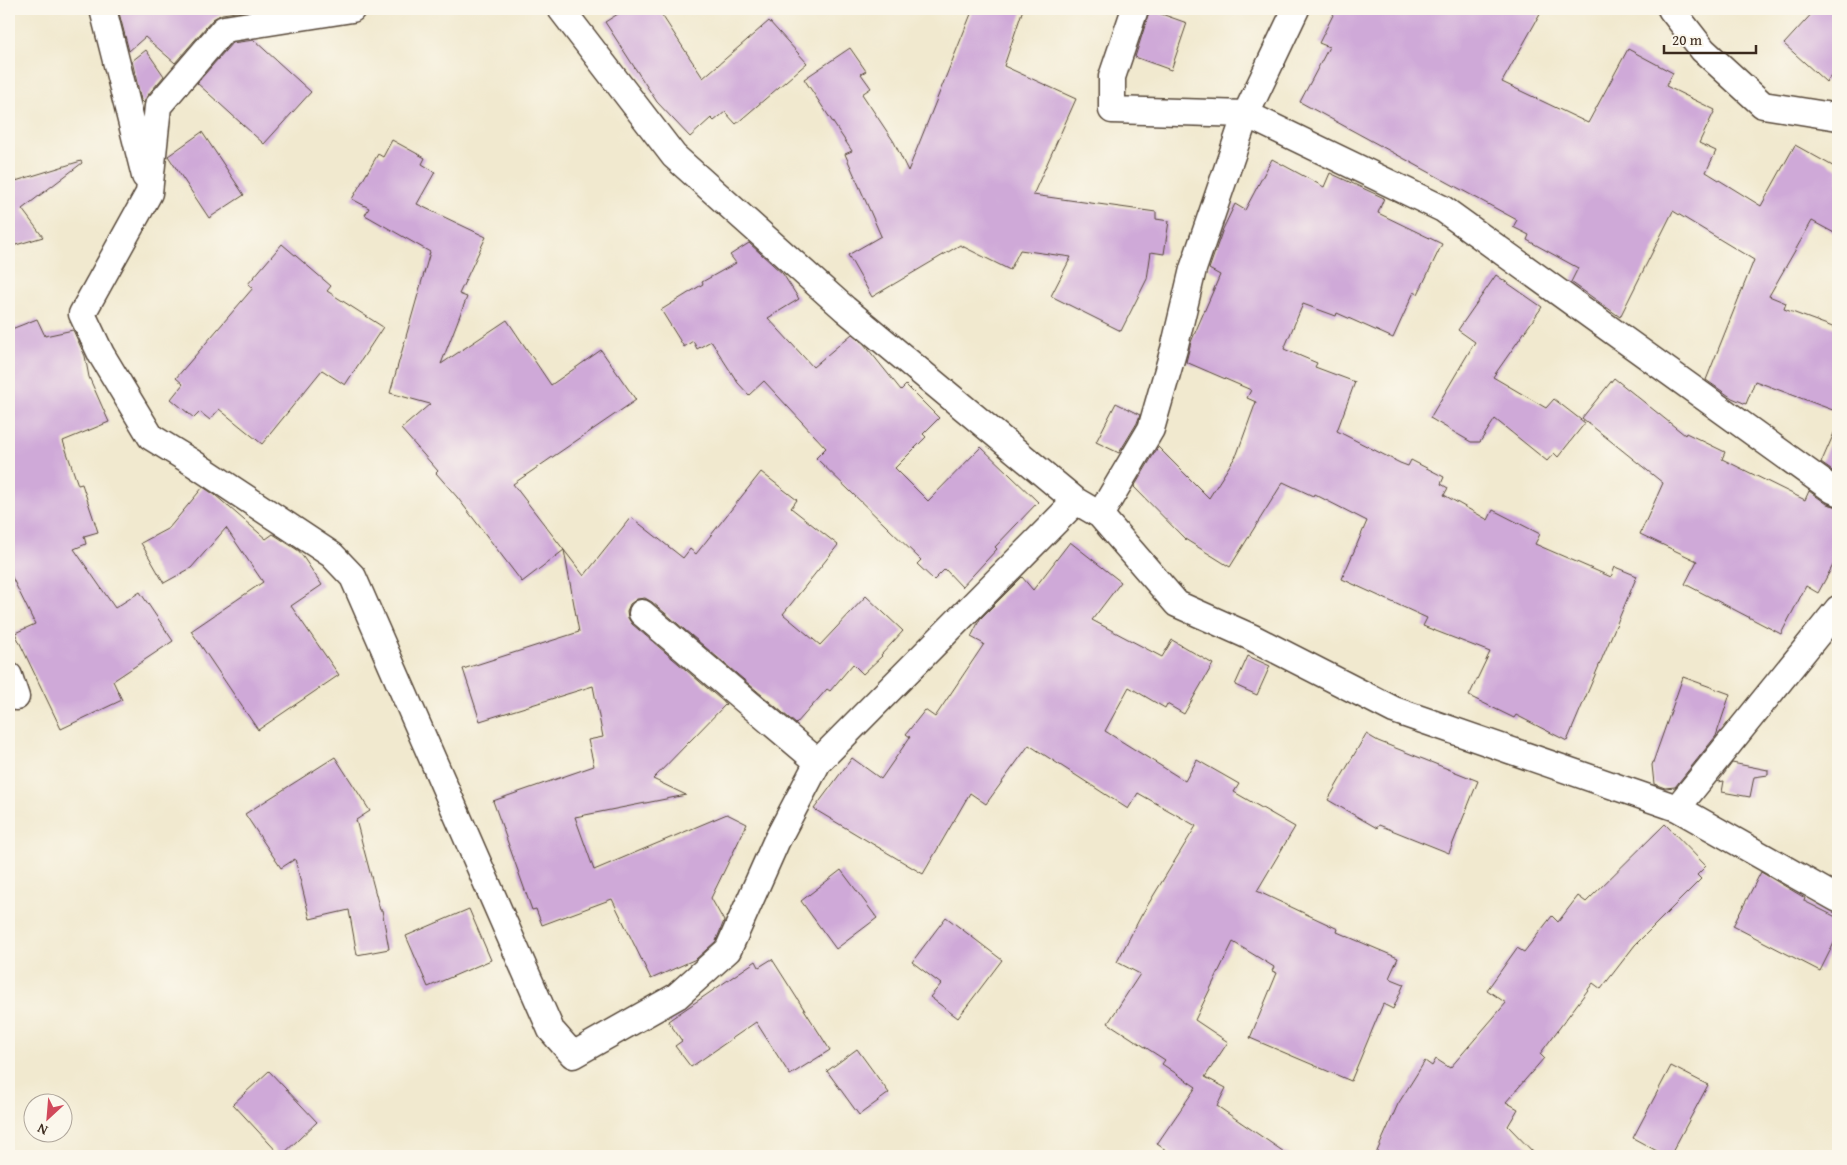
<svg xmlns="http://www.w3.org/2000/svg" width="1847" height="1165" font-family="'Gentium Book Plus',serif">
	<style>
		.building { fill: #cfa9d8 }
		.lines { fill: none; stroke-linecap: round; stroke-linejoin: round }
		.street-casing { stroke: #564739; stroke-width: 29 }
		.street { stroke: #fff; stroke-width: 26 }
	</style>
	<rect width="100%" height="100%" fill="#fbf7ec"/>
	<filter id="ink" filterUnits="userSpaceOnUse"><feTurbulence type="fractalNoise" baseFrequency=".02" numOctaves="2"/><feDisplacementMap in="SourceGraphic" scale="10" xChannelSelector="R" yChannelSelector="G"/><feConvolveMatrix kernelMatrix="1 2 1 2 8 2 1 2 1" color-interpolation-filters="sRGB"/></filter>
	<filter id="wash" filterUnits="userSpaceOnUse"><feTurbulence type="fractalNoise" baseFrequency=".0096" numOctaves="4" result="noise"/><feDisplacementMap in="SourceGraphic" scale="20" xChannelSelector="R" yChannelSelector="G"/><feGaussianBlur stdDeviation="1.12" result="paint"/><feColorMatrix in="noise" values="0 0 0 0 0 0 0 0 0 0 0 0 0 0 0 0 0 1.4 0 .05"/><feComposite in="paint" operator="in"/></filter>
	<g filter="url(#wash)">
		<rect width="100%" height="100%" fill="#f1e9cf"/>
		<g id="blocks">
			<path class="building" d="M 118,9 L 256,9 L 222,14 L 213,19 L 175,63 L 145,37 L 129,51 Z
				M 626,9 L 658,9 L 703,78 L 769,21 L 807,63 L 736,124 L 725,112 L 714,121 L 711,118 L 690,137 L 657,102 L 605,22 Z
				M 973,9 L 1023,9 L 1004,66 L 1076,99 L 1033,195 L 1156,212 L 1156,219 L 1169,221 L 1164,254 L 1151,252 L 1147,279 L 1121,331 L 1051,296 L 1071,257 L 1020,250 L 1010,270 L 960,245 L 872,297 L 848,255 L 881,236 L 845,154 L 852,151 L 804,79 L 850,48 L 866,71 L 861,74 L 871,88 L 862,94 L 894,142 L 908,171 Z
				M 1336,9 L 1543,9 L 1502,82 L 1588,123 L 1628,49 L 1673,73 L 1666,86 L 1715,110 L 1699,143 L 1716,151 L 1706,172 L 1761,206 L 1795,145 L 1838,169 L 1838,235 L 1812,221 L 1769,296 L 1786,303 L 1784,309 L 1838,329 L 1838,412 L 1755,381 L 1746,404 L 1732,398 L 1706,380 L 1754,260 L 1673,211 L 1620,317 L 1571,282 L 1578,268 L 1527,240 L 1529,235 L 1513,227 L 1517,220 L 1300,102 L 1329,47 L 1319,43 Z
				M 1816,9 L 1838,9 L 1838,68 L 1826,82 L 1784,44 Z
				M 1150,10 L 1187,23 L 1171,70 L 1135,57 Z
				M 254,40 L 311,92 L 264,144 L 197,83 L 232,43 Z
				M 146,50 L 164,76 L 147,96 L 144,103 L 141,100 L 132,61 Z
				M 202,132 L 244,195 L 209,218 L 168,156 Z
				M 392,140 L 425,158 L 422,164 L 435,172 L 417,204 L 486,237 L 459,294 L 467,297 L 441,364 L 507,320 L 551,385 L 601,350 L 636,400 L 513,484 L 584,576 L 631,517 L 683,558 L 690,549 L 696,554 L 761,472 L 797,500 L 791,508 L 838,545 L 783,614 L 820,645 L 866,596 L 903,631 L 881,655 L 882,656 L 863,674 L 853,664 L 830,691 L 827,689 L 796,724 L 652,602 L 645,598 L 637,599 L 630,604 L 627,611 L 628,618 L 632,624 L 726,704 L 653,779 L 686,795 L 575,817 L 594,870 L 727,814 L 747,824 L 711,898 L 724,921 L 716,941 L 696,959 L 651,979 L 612,899 L 542,925 L 536,909 L 532,910 L 493,801 L 594,766 L 588,740 L 603,737 L 593,686 L 480,721 L 463,669 L 579,632 L 564,550 L 522,582 L 457,497 L 436,473 L 438,471 L 401,429 L 430,404 L 390,393 L 430,252 L 365,215 L 369,208 L 352,199 L 378,154 L 383,157 Z
				M 1272,159 L 1324,187 L 1330,173 L 1384,198 L 1378,213 L 1442,244 L 1418,294 L 1414,292 L 1393,338 L 1337,313 L 1336,316 L 1303,304 L 1284,349 L 1317,363 L 1315,367 L 1355,382 L 1337,431 L 1400,463 L 1408,466 L 1411,460 L 1444,477 L 1441,484 L 1448,488 L 1444,495 L 1488,520 L 1493,510 L 1540,534 L 1535,544 L 1611,577 L 1615,567 L 1637,576 L 1567,741 L 1516,715 L 1514,718 L 1469,696 L 1490,652 L 1423,626 L 1427,618 L 1342,579 L 1367,521 L 1314,494 L 1313,496 L 1283,482 L 1230,567 L 1185,539 L 1134,487 L 1158,447 L 1209,498 L 1237,454 L 1256,402 L 1247,398 L 1251,390 L 1186,362 L 1191,342 L 1220,275 L 1209,269 L 1223,229 L 1235,204 L 1245,210 Z
				M 81,161 L 82,163 L 22,209 L 43,237 L 9,247 L 9,183 Z
				M 749,243 L 783,274 L 799,299 L 768,318 L 813,367 L 852,334 L 864,344 L 901,390 L 906,385 L 939,418 L 923,434 L 926,437 L 895,468 L 928,501 L 981,447 L 1038,502 L 995,547 L 997,549 L 962,587 L 945,569 L 934,580 L 917,564 L 921,560 L 816,458 L 826,448 L 764,381 L 749,395 L 738,383 L 711,341 L 697,349 L 693,341 L 684,347 L 661,310 L 703,284 L 702,282 L 736,263 L 730,255 Z
				M 282,244 L 331,286 L 327,291 L 383,327 L 345,385 L 322,370 L 262,444 L 219,409 L 210,420 L 200,412 L 194,418 L 171,399 L 183,384 L 176,378 L 253,288 L 248,284 Z
				M 1496,275 L 1542,307 L 1493,377 L 1546,408 L 1554,399 L 1585,423 L 1558,457 L 1554,453 L 1547,461 L 1495,419 L 1480,442 L 1471,442 L 1430,418 L 1475,342 L 1458,330 Z
				M 37,319 L 45,336 L 73,330 L 85,356 L 89,377 L 109,422 L 63,441 L 78,485 L 82,484 L 98,532 L 84,536 L 86,544 L 74,549 L 115,608 L 140,592 L 173,641 L 113,681 L 122,700 L 61,729 L 15,633 L 35,624 L 9,571 L 9,330 Z
				M 1614,378 L 1685,435 L 1686,433 L 1725,452 L 1722,459 L 1805,500 L 1809,491 L 1827,504 L 1838,507 L 1838,556 L 1818,593 L 1806,586 L 1781,634 L 1685,584 L 1697,561 L 1640,534 L 1663,483 L 1582,418 Z
				M 1116,403 L 1140,415 L 1137,423 L 1119,453 L 1096,442 Z
				M 1838,424 L 1838,475 L 1821,463 Z
				M 203,487 L 215,495 L 266,539 L 273,534 L 299,551 L 322,585 L 291,606 L 339,675 L 258,730 L 191,631 L 263,582 L 226,528 L 191,568 L 164,583 L 141,543 L 169,528 Z
				M 1070,542 L 1121,582 L 1092,620 L 1162,657 L 1172,640 L 1213,664 L 1184,714 L 1167,704 L 1165,708 L 1129,687 L 1105,731 L 1185,781 L 1197,760 L 1239,784 L 1234,792 L 1295,827 L 1257,891 L 1338,929 L 1337,932 L 1398,958 L 1389,978 L 1404,984 L 1393,1009 L 1383,1004 L 1351,1081 L 1250,1038 L 1277,973 L 1272,971 L 1274,967 L 1233,942 L 1195,1020 L 1228,1042 L 1205,1077 L 1226,1088 L 1217,1106 L 1290,1156 L 1175,1156 L 1157,1144 L 1196,1087 L 1162,1064 L 1165,1060 L 1108,1023 L 1140,974 L 1117,962 L 1141,916 L 1196,826 L 1138,793 L 1128,809 L 1029,745 L 986,804 L 970,793 L 923,874 L 814,809 L 852,758 L 881,779 L 910,737 L 906,734 L 925,710 L 935,717 L 984,644 L 971,637 L 980,619 L 1022,577 L 1033,590 Z
				M 1248,656 L 1270,666 L 1257,695 L 1235,685 Z
				M 1683,677 L 1730,694 L 1716,736 L 1675,787 L 1665,788 L 1654,784 L 1652,765 Z
				M 1366,734 L 1378,741 L 1478,781 L 1449,853 L 1379,825 L 1377,828 L 1328,800 Z
				M 335,757 L 370,811 L 356,820 L 380,910 L 382,910 L 389,949 L 357,955 L 349,910 L 310,919 L 295,859 L 281,868 L 245,814 Z
				M 1732,763 L 1768,770 L 1768,775 L 1754,777 L 1750,797 L 1722,792 L 1724,781 L 1718,782 Z
				M 1665,824 L 1706,866 L 1697,875 L 1701,879 L 1635,945 L 1601,989 L 1593,983 L 1540,1054 L 1544,1058 L 1506,1102 L 1518,1109 L 1508,1126 L 1537,1156 L 1375,1156 L 1398,1104 L 1425,1061 L 1432,1066 L 1436,1059 L 1450,1068 L 1506,1003 L 1487,990 L 1517,948 L 1524,952 L 1552,916 L 1558,922 L 1578,896 L 1586,902 Z
				M 841,870 L 877,918 L 836,949 L 801,901 Z
				M 1761,872 L 1805,898 L 1804,901 L 1838,918 L 1838,935 L 1820,971 L 1733,926 Z
				M 469,909 L 491,960 L 428,987 L 406,936 Z
				M 946,917 L 1002,960 L 958,1018 L 930,997 L 941,984 L 912,962 Z
				M 772,959 L 830,1050 L 790,1075 L 756,1022 L 691,1067 L 675,1046 L 682,1041 L 668,1021 L 756,961 L 759,967 Z
				M 857,1049 L 889,1093 L 859,1115 L 827,1071 Z
				M 1671,1066 L 1708,1085 L 1670,1156 L 1666,1156 L 1633,1138 Z
				M 269,1071 L 317,1122 L 281,1156 L 233,1104 Z"/>
		</g>
	</g>
	<g filter="url(#ink)">
		<use href="#blocks" fill-opacity="0" stroke="#564739" stroke-width="1"/>
		<g class="lines">
			<defs>
				<path id="street" d="M 103,9 L 145,176
					M 352,9 L 224,29 L 158,106 L 149,193 L 82,314 L 101,354 L 151,437 L 190,461 L 332,555 L 353,577 L 551,1030 L 573,1055 L 677,996 L 728,950 L 776,842 L 818,762 L 1076,501
					M 561,9 L 674,156 L 845,309 L 1076,501 L 1100,515 L 1177,604 L 1251,637 L 1394,710 L 1677,808 L 1838,899
					M 1135,9 L 1112,77 L 1112,110 L 1246,114 L 1443,209 L 1833,490 L 1838,492
					M 1671,9 L 1703,50 L 1763,105 L 1838,117
					M 1100,515 L 1151,429 L 1174,349 L 1193,269 L 1246,114 L 1296,9
					M 642,613 L 818,762
					M 9,676 L 16,697
					M 1677,808 L 1838,609"/>
			</defs>
			<use href="#street" class="street-casing"/>
			<use href="#street" class="street"/>
		</g>
	</g>
	<rect width="1847" height="1165" fill="none" stroke="#fbf7ec" stroke-width="30"/>
	<g transform="translate(48 1118) rotate(206)"><circle r="24" fill="#fbf7ec" stroke="#aea59a"/>
	<path d="M0-4L9 19L0 12L-9 19Z" fill="#d1495b"/>
	<text y="-8" font-size="14" font-weight="bold" text-anchor="middle" fill="#3b2a1e">N</text>
	</g>
	<path d="M1664 45v8h92v-8" fill="none" stroke="#3b2a1e" stroke-width="2.5"/>
	<text x="1672" y="45" font-size="15" fill="#3b2a1e" stroke="#fbf7ec" stroke-width="4" paint-order="stroke">20 m</text>
</svg>
